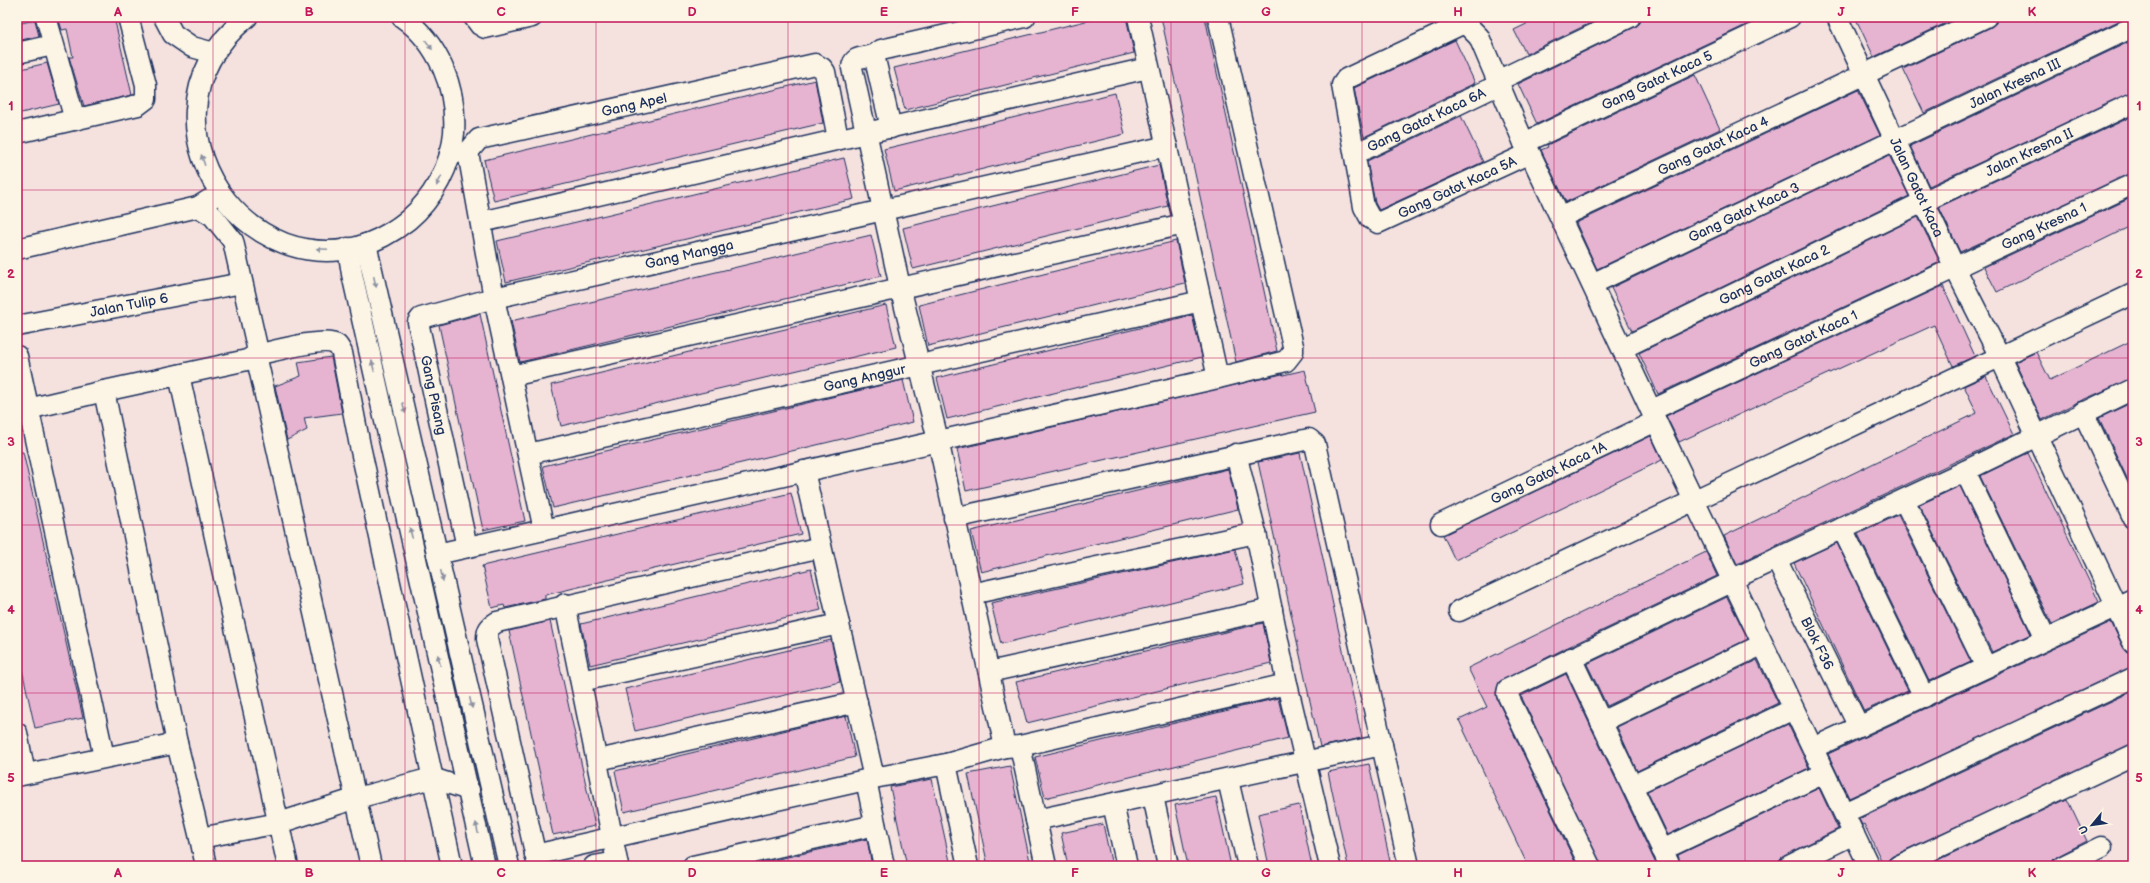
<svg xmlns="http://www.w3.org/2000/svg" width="2150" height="883" font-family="'Balsamiq Sans',sans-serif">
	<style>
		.building { fill: #e6b4d1; stroke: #1b2f5e }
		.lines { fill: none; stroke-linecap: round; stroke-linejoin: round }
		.minor-casing { stroke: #1b2f5e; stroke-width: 23 }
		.minor { stroke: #fcf5e5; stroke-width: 20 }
		.oneway { fill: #8c92a2 }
		.grid { fill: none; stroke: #c2185b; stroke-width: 1; stroke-opacity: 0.55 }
		.labels { text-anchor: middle; stroke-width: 3; stroke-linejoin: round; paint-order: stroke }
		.street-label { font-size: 14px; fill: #1b2f5e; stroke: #fcf5e5 }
		.neatline { fill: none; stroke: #c2185b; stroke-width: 1.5 }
		.grid-label { font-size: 13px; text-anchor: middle; font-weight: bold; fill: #c2185b }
	</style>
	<rect width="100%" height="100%" fill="#f5e2df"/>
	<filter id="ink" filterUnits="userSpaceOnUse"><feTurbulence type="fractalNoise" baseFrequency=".025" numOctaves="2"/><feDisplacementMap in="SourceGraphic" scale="8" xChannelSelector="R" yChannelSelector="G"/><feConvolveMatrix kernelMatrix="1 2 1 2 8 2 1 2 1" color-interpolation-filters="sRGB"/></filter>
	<g filter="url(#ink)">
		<path class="building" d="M 58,17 L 114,17 L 132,95 L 84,106 L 69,57 L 73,57 L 67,29 L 62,30 Z
			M 1102,17 L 1126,17 L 1134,53 L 905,110 L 894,68 Z
			M 1161,17 L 1205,17 L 1277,351 L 1236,362 Z
			M 1541,17 L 1603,17 L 1526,54 L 1514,30 Z
			M 1641,17 L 1763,17 L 1537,124 L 1518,84 L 1635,27 L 1640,23 Z
			M 1855,17 L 1959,17 L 1874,57 Z
			M 1997,17 L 2127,17 L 1924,113 L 1903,69 L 1991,27 L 1996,23 Z
			M 35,20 L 39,36 L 17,41 L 17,24 Z
			M 1455,40 L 1475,83 L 1364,137 L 1354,88 Z
			M 2133,40 L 2133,92 L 1929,186 L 1910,146 Z
			M 47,63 L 59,104 L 17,114 L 17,70 Z
			M 1695,75 L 1720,129 L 1566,202 L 1541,150 L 1548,147 L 1547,145 Z
			M 815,80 L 823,123 L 494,201 L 484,160 Z
			M 1858,90 L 1880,135 L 1597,269 L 1576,223 Z
			M 1115,93 L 1125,134 L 894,191 L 884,149 Z
			M 1461,116 L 1483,162 L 1379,210 L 1375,203 L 1367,161 Z
			M 2133,116 L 2133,173 L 1960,252 L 1939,207 Z
			M 1889,155 L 1909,196 L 1632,331 L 1611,288 Z
			M 844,158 L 854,199 L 506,282 L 497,241 Z
			M 1159,165 L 1168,206 L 913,269 L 903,228 Z
			M 2133,197 L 2133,225 L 1997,292 L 1984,267 Z
			M 1918,217 L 1940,262 L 1658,394 L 1639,353 Z
			M 871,235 L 881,276 L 520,362 L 511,321 Z
			M 1176,241 L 1185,283 L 928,346 L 919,305 Z
			M 1943,286 L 1975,356 L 1953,366 L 1934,325 L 1679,442 L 1666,416 Z
			M 886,305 L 896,347 L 561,426 L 551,385 Z
			M 480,314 L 525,521 L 483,530 L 439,325 Z
			M 1192,315 L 1202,357 L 947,419 L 937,378 Z
			M 2133,340 L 2133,378 L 2078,402 L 2042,420 L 2015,362 L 2036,352 L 2050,380 Z
			M 331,357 L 342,413 L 304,418 L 307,430 L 287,440 L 275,386 L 301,376 L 298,362 Z
			M 1305,370 L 1315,412 L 966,491 L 957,449 L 1282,374 L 1283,375 Z
			M 1986,376 L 2014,434 L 1737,564 L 1724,536 L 1977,413 L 1964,386 Z
			M 903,380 L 913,422 L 553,508 L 543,466 Z
			M 2133,402 L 2133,491 L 2099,418 Z
			M 1651,436 L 1662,460 L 1455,560 L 1443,535 Z
			M 17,452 L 23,452 L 83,718 L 35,728 L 17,647 Z
			M 1300,453 L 1362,738 L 1320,747 L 1258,462 Z
			M 2028,453 L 2099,602 L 2052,624 L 1980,476 Z
			M 1228,469 L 1238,509 L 981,572 L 971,531 Z
			M 1960,486 L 2031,634 L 1992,652 L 1919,505 Z
			M 791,493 L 801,534 L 545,595 L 545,599 L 505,608 L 504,605 L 492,608 L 482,566 Z
			M 1898,515 L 1971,662 L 1929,681 L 1858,534 Z
			M 1837,543 L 1908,691 L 1864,711 L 1794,563 Z
			M 1235,549 L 1244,584 L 1001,644 L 991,603 Z
			M 1706,552 L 1717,576 L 1566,648 L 1499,682 L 1496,692 L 1497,699 L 1577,866 L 1528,866 L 1459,720 L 1487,707 L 1468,668 Z
			M 811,569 L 821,610 L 590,665 L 581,624 Z
			M 1727,597 L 1748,639 L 1607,706 L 1587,664 Z
			M 550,621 L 595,826 L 553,835 L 509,631 Z
			M 2111,622 L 2123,647 L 2127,652 L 2133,653 L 2133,667 L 1849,798 L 1828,754 Z
			M 1263,623 L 1271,663 L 1027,723 L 1016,682 Z
			M 831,640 L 840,682 L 635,731 L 625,689 Z
			M 1757,660 L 1778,703 L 1637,771 L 1617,727 Z
			M 1566,674 L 1591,727 L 1657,866 L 1601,866 L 1521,696 Z
			M 2133,691 L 2133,744 L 1893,856 L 1888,860 L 1887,866 L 1884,866 L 1864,824 L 1862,825 L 1859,819 Z
			M 1278,698 L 1288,738 L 1045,798 L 1035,757 Z
			M 846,716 L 855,757 L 624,812 L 615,771 Z
			M 1788,724 L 1809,768 L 1668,835 L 1647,791 Z
			M 1369,764 L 1372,777 L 1391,866 L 1348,866 L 1347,861 L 1328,772 Z
			M 1010,766 L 1031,866 L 988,866 L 968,774 Z
			M 932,779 L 951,866 L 907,866 L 890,787 Z
			M 1819,788 L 1838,829 L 1784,856 L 1779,860 L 1778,866 L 1681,866 L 1678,855 Z
			M 1216,797 L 1231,866 L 1188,866 L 1175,805 Z
			M 2067,799 L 2087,841 L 2058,856 L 2053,860 L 2052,866 L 1925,866 Z
			M 1299,805 L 1312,866 L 1269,866 L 1258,814 Z
			M 1103,824 L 1112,866 L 1068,866 L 1061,833 Z
			M 867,839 L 872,866 L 761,866 L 761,863 Z"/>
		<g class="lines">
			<defs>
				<g id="minor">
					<path d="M 46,17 L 75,120"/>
					<path d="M 164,17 L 173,34 L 192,47 L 214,53"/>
					<path d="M 247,17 C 111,128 274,328 408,220 C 433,199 451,166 454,133 C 457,89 439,43 402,17"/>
					<path d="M 474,17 L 480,25 L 485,28 L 532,17"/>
					<path d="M 1138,17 L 1218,378"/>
					<path id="s1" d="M 1837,17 L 1955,268 L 1999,355 L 2133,642"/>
					<path d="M 17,53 L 53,45"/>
					<path d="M 874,55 L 891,128"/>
					<path d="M 1497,81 L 1630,17"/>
					<path d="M 17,133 L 138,105 L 146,99 L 146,85 L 128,17"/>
					<path id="s2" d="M 1524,143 L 1790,17"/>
					<path d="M 468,152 L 494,298 L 544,530"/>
					<path id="s3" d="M 450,153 L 468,152 L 479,139 L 815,64 L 822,68 L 825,72 L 838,139"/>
					<path d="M 1530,153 L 1378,223 L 1370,218 L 1364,207 L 1342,85 L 1346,79 L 1462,24 L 1468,26 L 1479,37 L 1524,143 L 1530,153 L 1656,421 L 1869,866"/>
					<path id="s4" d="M 1355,154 L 1498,85"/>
					<path id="s5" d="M 1561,217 L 1986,17"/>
					<path d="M 481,222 L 1148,68"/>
					<path d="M 366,244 L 509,866"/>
					<path d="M 348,248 L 352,274 L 485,866"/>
					<path d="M 17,249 L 198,207 L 209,200"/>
					<path id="s6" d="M 1592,284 L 2133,27"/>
					<path id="s7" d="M 17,326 L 242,283"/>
					<path id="s8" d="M 1623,348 L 1925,201 L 2133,103"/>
					<path d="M 17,356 L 104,757"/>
					<path d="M 179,375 L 288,866"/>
					<path d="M 511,376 L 1184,224"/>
					<path d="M 104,391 L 247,360 L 256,355 L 257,347 L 233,241 L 213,216 L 198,207"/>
					<path d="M 28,409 L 104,391 L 177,743 L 200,838 L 279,823 L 357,798 L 432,778 L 469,790"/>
					<path id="s9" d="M 1652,410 L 2133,184"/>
					<path d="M 2083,412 L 2133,518"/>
					<path id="s10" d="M 528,454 L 1201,301"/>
					<path d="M 804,471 L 874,778"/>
					<path d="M 1965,471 L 2046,639"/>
					<path d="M 1904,500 L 1986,667"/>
					<path d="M 954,518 L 1309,439 L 1315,444 L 1382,745"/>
					<path id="s11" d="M 1441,524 L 1656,421"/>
					<path d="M 1842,528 L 1924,697"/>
					<path id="s12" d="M 467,547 L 418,322 L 421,318 L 494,298 L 1167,146"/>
					<path d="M 437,554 L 1218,378 L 1286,361 L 1293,352 L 1293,346 L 1218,17"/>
					<path id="s13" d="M 1776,559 L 1859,727"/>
					<path d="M 1733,579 L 1965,471 L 2133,389"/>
					<path d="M 971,594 L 1256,533"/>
					<path d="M 565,604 L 618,866"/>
					<path d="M 1459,611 L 2133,294"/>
					<path d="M 1571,658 L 1670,866"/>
					<path d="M 989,672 L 1272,609"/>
					<path d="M 581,681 L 839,624"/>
					<path d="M 1287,684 L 1330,866"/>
					<path d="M 1601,722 L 1755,648"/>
					<path d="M 17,733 L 25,774"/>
					<path d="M 1020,746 L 1046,866"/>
					<path d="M 1005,747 L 938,440 L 900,287 L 852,68 C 853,55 863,59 872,55 C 875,54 878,51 881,50 L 1025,17"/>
					<path d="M 1813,748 L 2133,599"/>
					<path d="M 598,760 L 857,702"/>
					<path d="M 946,764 L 968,866"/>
					<path d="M 17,776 L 177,743"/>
					<path d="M 866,780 L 884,866"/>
					<path d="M 1228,780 L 1248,866"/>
					<path d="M 1632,786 L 1785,713"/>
					<path d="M 1153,796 L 1168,866"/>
					<path d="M 1113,804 L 1127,866"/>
					<path d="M 1844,813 L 2133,678"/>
					<path d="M 1036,820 L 1382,745 L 1409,866"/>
					<path d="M 200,838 L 206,866"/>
					<path d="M 1662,850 L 1816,777"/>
					<path d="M 535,855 L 874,778 L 946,764 L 1005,747 L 1020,746 L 1287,684 L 1256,533 L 1236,454"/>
					<path d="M 371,866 L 256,355 C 271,352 325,336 337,345 C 339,347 341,351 342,353 L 360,446 L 452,866"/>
					<path d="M 538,866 L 487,639 C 487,630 489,627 497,622 L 821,547"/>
					<path d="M 594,866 L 617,862"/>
					<path d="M 693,866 L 875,825"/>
					<path d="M 1590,866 L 1507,694 L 1508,689 L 1725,585"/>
					<path d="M 1789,866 L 1854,834"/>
					<path d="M 1898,866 L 2133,755"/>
					<path d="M 2063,866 L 2102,847"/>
				</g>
			</defs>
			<use href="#minor" class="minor-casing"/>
			<use href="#minor" class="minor"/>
		</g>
		<defs><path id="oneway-solid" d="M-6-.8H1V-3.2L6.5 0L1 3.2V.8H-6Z"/></defs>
		<g class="oneway">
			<use href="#oneway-solid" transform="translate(429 45) rotate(54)"/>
			<use href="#oneway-solid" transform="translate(203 160) rotate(-108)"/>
			<use href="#oneway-solid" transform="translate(439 181) rotate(117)"/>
			<use href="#oneway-solid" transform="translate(322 249) rotate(-178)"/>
			<use href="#oneway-solid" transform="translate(375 282) rotate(77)"/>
			<use href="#oneway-solid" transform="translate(373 366) rotate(-103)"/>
			<use href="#oneway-solid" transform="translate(404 408) rotate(77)"/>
			<use href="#oneway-solid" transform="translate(411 533) rotate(-103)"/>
			<use href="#oneway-solid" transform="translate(442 576) rotate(77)"/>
			<use href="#oneway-solid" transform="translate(439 660) rotate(-103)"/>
			<use href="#oneway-solid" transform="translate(471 703) rotate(77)"/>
			<use href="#oneway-solid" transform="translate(477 828) rotate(-102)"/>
		</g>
	</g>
	<path class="grid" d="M 213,17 L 213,866M 405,17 L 405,866M 596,17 L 596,866M 788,17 L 788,866M 979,17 L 979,866M 1171,17 L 1171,866M 1362,17 L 1362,866M 1554,17 L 1554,866M 1745,17 L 1745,866M 1937,17 L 1937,866M 17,190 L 2133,190M 17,358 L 2133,358M 17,525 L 2133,525M 17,693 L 2133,693"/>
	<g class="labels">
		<g class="street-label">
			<text dy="5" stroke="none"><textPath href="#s2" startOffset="147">Gang Gatot Kaca 5</textPath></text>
			<text dy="5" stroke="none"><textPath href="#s6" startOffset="468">Jalan Kresna III</textPath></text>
			<text dy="5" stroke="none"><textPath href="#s3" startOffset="194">Gang Apel</textPath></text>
			<text dy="5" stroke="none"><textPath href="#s4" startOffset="79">Gang Gatot Kaca 6A</textPath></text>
			<text dy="5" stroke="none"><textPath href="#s5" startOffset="168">Gang Gatot Kaca 4</textPath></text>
			<text dy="5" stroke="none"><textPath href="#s8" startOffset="451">Jalan Kresna II</textPath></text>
			<text dy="5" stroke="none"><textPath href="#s1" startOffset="188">Jalan Gatot Kaca</textPath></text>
			<text transform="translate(1457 187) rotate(-25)" y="5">Gang Gatot Kaca 5A</text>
			<text dy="5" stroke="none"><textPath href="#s6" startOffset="168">Gang Gatot Kaca 3</textPath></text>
			<text dy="5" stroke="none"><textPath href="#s9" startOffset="433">Gang Kresna 1</textPath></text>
			<text dy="5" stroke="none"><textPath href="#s12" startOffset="511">Gang Mangga</textPath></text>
			<text dy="5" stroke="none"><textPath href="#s8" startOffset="168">Gang Gatot Kaca 2</textPath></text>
			<text dy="5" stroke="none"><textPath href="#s7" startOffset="114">Jalan Tulip 6</textPath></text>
			<text dy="5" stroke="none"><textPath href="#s9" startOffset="167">Gang Gatot Kaca 1</textPath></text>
			<text dy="5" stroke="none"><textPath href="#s10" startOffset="345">Gang Anggur</textPath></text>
			<text transform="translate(434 395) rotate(78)" y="5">Gang Pisang</text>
			<text dy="5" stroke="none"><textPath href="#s11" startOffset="119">Gang Gatot Kaca 1A</textPath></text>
			<text dy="5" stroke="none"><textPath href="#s13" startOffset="94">Blok F36</textPath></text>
		</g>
	</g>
	<rect width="2150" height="883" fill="none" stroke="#fcf5e5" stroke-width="44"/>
	<g transform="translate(2092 825) rotate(241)" stroke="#fcf5e5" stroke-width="3" paint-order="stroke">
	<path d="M0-3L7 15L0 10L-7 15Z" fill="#1b2f5e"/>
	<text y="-6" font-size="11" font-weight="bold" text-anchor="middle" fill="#1b2f5e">U</text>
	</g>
	<rect x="22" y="22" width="2106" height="839" class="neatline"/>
	<g class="grid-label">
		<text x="118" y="16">A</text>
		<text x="309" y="16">B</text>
		<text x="501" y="16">C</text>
		<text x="692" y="16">D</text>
		<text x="884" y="16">E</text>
		<text x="1075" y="16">F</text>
		<text x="1266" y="16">G</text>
		<text x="1458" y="16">H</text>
		<text x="1649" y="16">I</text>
		<text x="1841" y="16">J</text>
		<text x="2032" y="16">K</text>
		<text x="11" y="110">1</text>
		<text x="2139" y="110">1</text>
		<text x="11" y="278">2</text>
		<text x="2139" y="278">2</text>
		<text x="11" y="446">3</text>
		<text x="2139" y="446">3</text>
		<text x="11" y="614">4</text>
		<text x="2139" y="614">4</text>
		<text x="11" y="782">5</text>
		<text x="2139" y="782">5</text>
		<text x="118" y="877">A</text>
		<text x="309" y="877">B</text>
		<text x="501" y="877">C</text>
		<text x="692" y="877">D</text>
		<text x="884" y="877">E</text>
		<text x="1075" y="877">F</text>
		<text x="1266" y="877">G</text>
		<text x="1458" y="877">H</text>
		<text x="1649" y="877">I</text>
		<text x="1841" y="877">J</text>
		<text x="2032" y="877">K</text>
	</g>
</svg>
